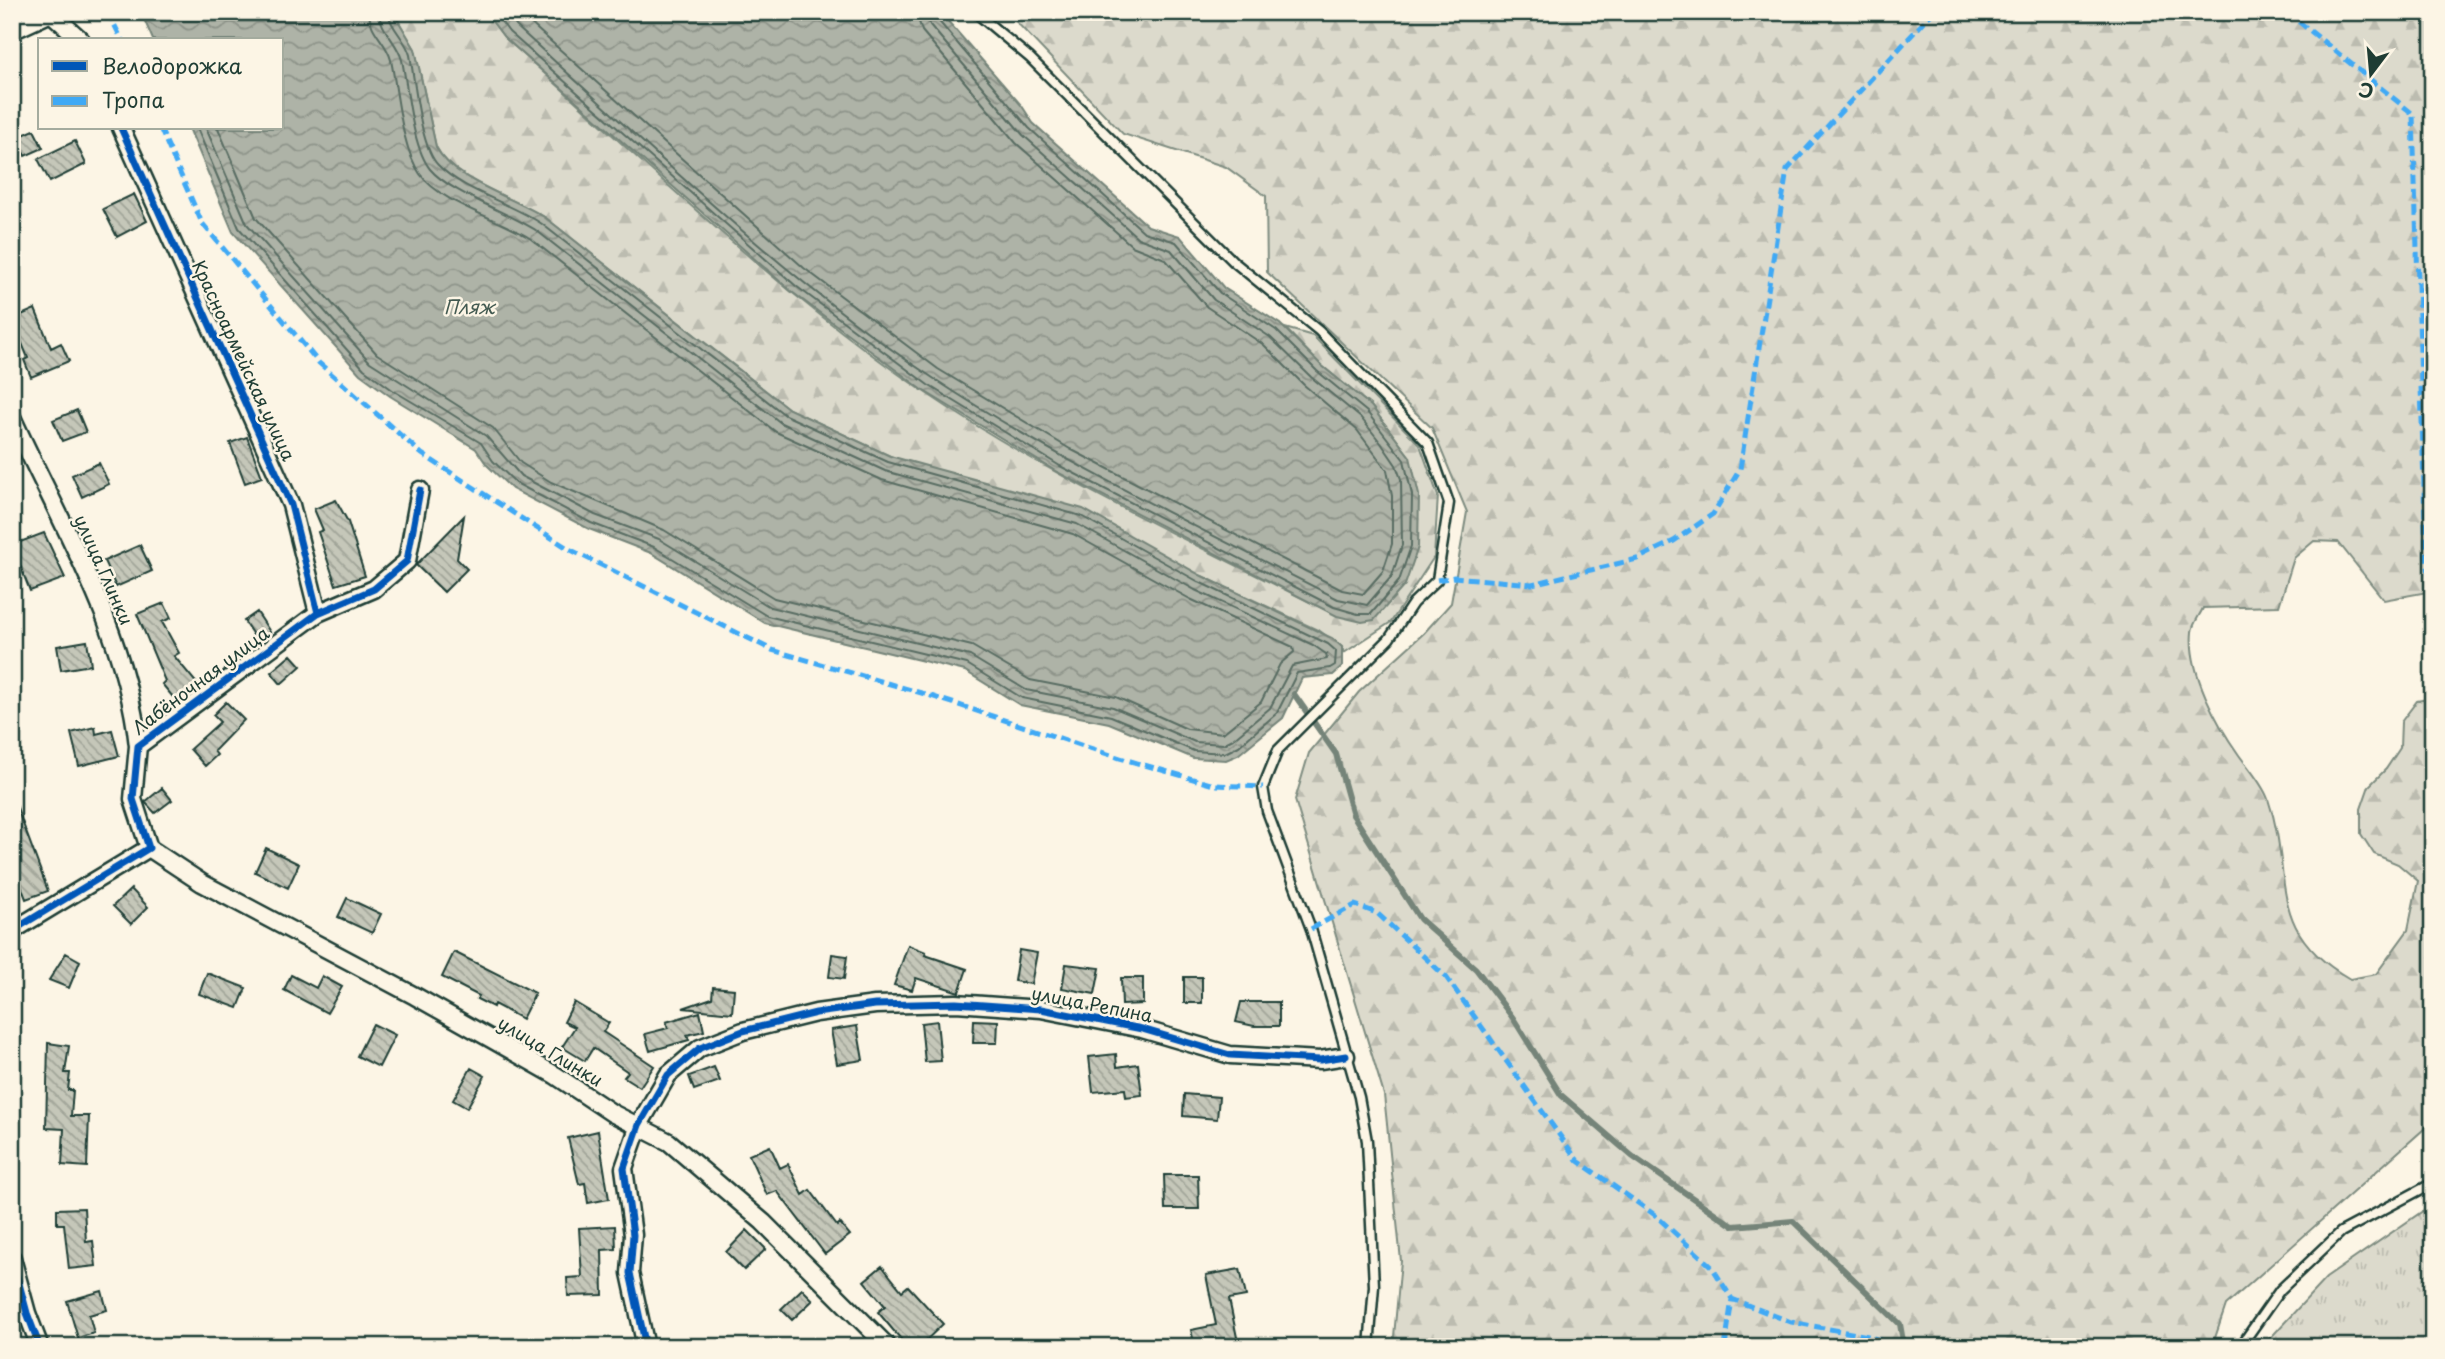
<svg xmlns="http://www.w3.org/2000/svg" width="2445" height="1359" font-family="'Playpen Sans',sans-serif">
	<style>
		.grass { fill: url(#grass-tufts); stroke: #7e8c80; stroke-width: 2 }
		.forest { fill: url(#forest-firs); stroke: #7e8c80; stroke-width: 2 }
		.water { fill: url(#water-waves); stroke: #758479; stroke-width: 2 }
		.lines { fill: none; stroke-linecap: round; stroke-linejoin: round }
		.shore { stroke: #586c62; stroke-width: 2 }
		.stream { stroke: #758479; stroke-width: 6 }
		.building { fill: url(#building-back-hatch); stroke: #1f3d34; stroke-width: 2 }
		.service-casing { stroke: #1f3d34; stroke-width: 13 }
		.minor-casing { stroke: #1f3d34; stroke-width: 21 }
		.service { stroke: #fcf5e5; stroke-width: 8 }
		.minor { stroke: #fcf5e5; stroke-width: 16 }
		.quiet { stroke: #3fa9f5; stroke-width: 5; stroke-dasharray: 10 5; stroke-linecap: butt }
		.cycleway-casing { stroke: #fcf5e5; stroke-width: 11 }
		.cycleway { stroke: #0057b8; stroke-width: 7 }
		.labels { text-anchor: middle; stroke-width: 5; stroke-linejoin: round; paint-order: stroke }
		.street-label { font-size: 18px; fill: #1f3d34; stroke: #fcf5e5 }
		.water-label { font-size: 19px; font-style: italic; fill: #435a51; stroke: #fcf5e5 }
	</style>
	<defs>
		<pattern id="grass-tufts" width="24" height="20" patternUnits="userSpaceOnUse" patternTransform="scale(1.75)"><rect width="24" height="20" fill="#dcdacc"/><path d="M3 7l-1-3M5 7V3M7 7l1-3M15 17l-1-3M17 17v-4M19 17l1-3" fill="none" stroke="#bcbcb0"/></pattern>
		<pattern id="forest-firs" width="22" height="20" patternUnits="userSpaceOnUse" patternTransform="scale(1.75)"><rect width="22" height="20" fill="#dcdacc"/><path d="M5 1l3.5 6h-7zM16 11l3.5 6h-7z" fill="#bcbcb0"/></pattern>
		<pattern id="water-waves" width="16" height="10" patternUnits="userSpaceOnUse" patternTransform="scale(1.75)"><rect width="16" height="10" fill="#aeb3a7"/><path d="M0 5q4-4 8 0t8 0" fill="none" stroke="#8d9389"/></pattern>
		<pattern id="building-back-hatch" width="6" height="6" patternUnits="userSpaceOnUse" patternTransform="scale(1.75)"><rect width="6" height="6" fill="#c5c7b9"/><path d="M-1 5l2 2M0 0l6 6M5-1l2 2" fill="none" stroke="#9fa397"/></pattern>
	</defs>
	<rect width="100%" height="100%" fill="#fcf5e5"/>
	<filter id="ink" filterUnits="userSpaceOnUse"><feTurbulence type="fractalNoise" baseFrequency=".0143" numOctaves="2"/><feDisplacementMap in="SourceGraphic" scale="14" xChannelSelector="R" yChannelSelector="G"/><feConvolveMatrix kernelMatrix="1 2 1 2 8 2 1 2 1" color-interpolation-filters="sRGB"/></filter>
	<g filter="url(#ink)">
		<path class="grass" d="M 2433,1204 L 2433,1347 L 2262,1347 L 2326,1278 Z"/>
		<path class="forest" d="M 393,12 L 485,12 L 504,37 C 640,158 772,288 923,391 C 1051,478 1194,543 1331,613 L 1410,457 L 1371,406 L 1321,365 L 1285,328 L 1313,336 L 1420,445 L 1438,496 L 1434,557 L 1391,622 L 1344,653 L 1342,647 L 1320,631 L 1202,576 L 890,456 L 789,409 L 546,218 C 514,197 453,181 436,147 L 415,49 Z
			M 1007,12 L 2433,12 L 2433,591 L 2384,600 L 2338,542 L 2314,541 L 2294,558 L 2279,606 L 2203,608 C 2200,615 2192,625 2192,632 C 2188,672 2217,724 2239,755 C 2249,769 2262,783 2268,799 C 2295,876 2263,929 2350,979 L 2376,974 L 2408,930 L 2418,881 L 2398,864 L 2374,854 L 2361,834 L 2361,809 L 2369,786 L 2386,769 L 2400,748 L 2401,722 L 2417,701 L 2433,698 L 2433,1115 L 2424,1129 L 2226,1305 L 2212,1347 L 1393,1347 L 1401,1261 L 1384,1095 L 1295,800 L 1309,753 L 1359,692 L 1424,633 L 1451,603 L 1467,512 L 1432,428 L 1267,272 L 1266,196 L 1226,167 L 1123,134 Z"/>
		<path class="water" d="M 141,12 L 393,12 L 415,49 L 436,147 C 453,181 514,197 546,218 L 789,409 L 890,456 L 1083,509 L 1202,576 L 1332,638 L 1342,647 L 1342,667 L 1333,675 L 1302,678 L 1283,718 L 1238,755 L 1226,760 L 1193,758 L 1109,723 L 1020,705 L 965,671 L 765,623 L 651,553 L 589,529 L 512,489 L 487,465 L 476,449 L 390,396 L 360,374 L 233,232 L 189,128 L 282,128 L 282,40 L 153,40 Z
			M 485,12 L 940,12 L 1022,106 L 1033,123 L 1148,226 L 1180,236 L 1224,288 L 1280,324 L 1321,365 L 1371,406 L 1410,457 L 1419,495 L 1418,547 L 1405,585 L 1374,620 L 1362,622 L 1337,616 L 1057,472 L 924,391 L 792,292 L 504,37 Z"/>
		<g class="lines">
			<path class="shore" d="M 494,12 L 509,32 L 796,286 L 928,385 L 1060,466 L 1334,607 L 1358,614 L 1371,614 L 1399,581 L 1411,546 L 1412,495 L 1404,460 L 1367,412 L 1317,371 L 1276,330 L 1220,293 L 1176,242 L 1144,232 L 1029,128 L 937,19 L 935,12
				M 505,12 L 516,26 C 650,147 782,278 933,378 C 1061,463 1202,529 1338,599 L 1367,605 L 1392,576 L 1402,545 L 1401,479 L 1396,465 L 1381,443 L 1361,418 L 1311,377 L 1270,337 L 1214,300 L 1171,250 L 1138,238 L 1023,135 L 930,25 L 927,12
				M 518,12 L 804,268 L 938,369 L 1070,449 L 1342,590 L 1363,594 L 1383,571 L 1392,544 L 1392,496 L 1387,470 L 1357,430 L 1304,385 L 1264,345 L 1207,307 L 1165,259 L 1132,246 L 1016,143 L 922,31 L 916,12
				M 197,128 L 239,228 L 364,369 L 394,391 L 481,443 L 493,461 L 516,483 L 591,523 L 654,547 L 767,616 L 967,664 L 1022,698 L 1111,716 L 1194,751 L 1225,753 L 1239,746 L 1277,713 L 1297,673 L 1330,668 L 1335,665 L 1336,651 L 1328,644 L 1199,582 L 1081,516 L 888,462 L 785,415 L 542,224 C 511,203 463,191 438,165 C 420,147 415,81 410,55 C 406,39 390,28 388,12
				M 206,128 L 247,224 L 370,362 L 486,436 L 521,476 L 595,515 L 659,539 L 770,607 L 970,656 L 1026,690 L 1113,707 L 1195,742 L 1223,744 L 1233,739 L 1270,708 L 1292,666 L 1327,659 L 1326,654 L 1313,645 L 1195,590 L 1077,524 L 885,471 L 781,423 L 537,231 C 508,212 450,193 430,169 C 412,147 408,89 402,60 C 398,43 380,30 379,12
				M 218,128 L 256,218 L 377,354 L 493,428 L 521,463 L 551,482 L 664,530 L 774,598 L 972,646 L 1030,680 L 1116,697 L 1187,729 L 1223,733 L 1261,702 L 1280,664 L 1294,652 L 1293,647 L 1190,599 L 1073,534 L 882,480 L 776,432 L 531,239 C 500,219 440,203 420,174 C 401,146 398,94 391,60 C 387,42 369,32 369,12"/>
			<path class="stream" d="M 1294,694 L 1336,754 L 1353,815 L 1420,919 L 1476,969 L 1513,1018 L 1561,1095 L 1632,1156 L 1733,1226 L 1793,1221 L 1900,1324 L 1904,1347"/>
		</g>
		<path class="building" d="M 34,130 L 43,148 L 25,156 L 16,138 Z
			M 75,141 L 86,164 L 50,182 L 38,159 Z
			M 134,194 L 147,221 L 117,237 L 103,209 Z
			M 35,309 L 51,348 L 61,343 L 69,361 L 31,377 L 24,360 L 28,358 L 12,319 Z
			M 77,410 L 86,432 L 62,441 L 53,420 Z
			M 247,437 L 262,477 L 245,483 L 230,443 Z
			M 99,463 L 109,484 L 82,497 L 72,475 Z
			M 336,500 L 348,522 L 365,576 L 336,585 L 318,532 L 323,530 L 314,509 Z
			M 464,516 L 457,559 L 467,569 L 444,592 L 416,565 Z
			M 44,533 L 65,578 L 30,591 L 12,545 Z
			M 140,545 L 152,571 L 116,587 L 104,561 Z
			M 164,603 L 171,618 L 162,622 L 179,653 L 174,656 L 199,686 L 178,703 L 162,684 L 165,681 L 137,614 Z
			M 257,612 L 270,632 L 257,641 L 244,621 Z
			M 87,641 L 91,665 L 61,670 L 57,646 Z
			M 291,655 L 301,666 L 281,684 L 271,672 Z
			M 226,702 L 244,720 L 214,751 L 217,755 L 205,766 L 190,749 L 220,722 L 213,715 Z
			M 95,727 L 96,734 L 112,730 L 119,756 L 79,766 L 71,733 Z
			M 162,788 L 172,800 L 155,813 L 145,802 Z
			M 12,794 L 48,891 L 26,899 L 12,861 Z
			M 266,848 L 299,864 L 288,888 L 255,872 Z
			M 131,889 L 148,907 L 131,924 L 113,906 Z
			M 347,898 L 381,914 L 372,933 L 338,917 Z
			M 908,945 L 926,952 L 925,955 L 967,969 L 959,992 L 916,978 L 912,990 L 894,985 Z
			M 1019,950 L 1037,953 L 1031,984 L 1014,981 Z
			M 454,952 L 535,993 L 522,1019 L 494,1004 L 493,1007 L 477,999 L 479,996 L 442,977 Z
			M 66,953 L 80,961 L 69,988 L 49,980 Z
			M 832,954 L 847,956 L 844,979 L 829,977 Z
			M 1066,964 L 1100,968 L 1095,994 L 1062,988 Z
			M 207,973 L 246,988 L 238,1008 L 199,994 Z
			M 291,975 L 316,988 L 322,976 L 342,987 L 327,1013 L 284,990 Z
			M 1184,977 L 1202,977 L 1202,1003 L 1184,1003 Z
			M 1121,978 L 1143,978 L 1143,1004 L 1122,1005 Z
			M 713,987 L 734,989 L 732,1013 L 683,1008 L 712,998 Z
			M 574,1002 L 609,1023 L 603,1032 L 654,1066 L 640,1087 L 624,1077 L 628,1072 L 593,1048 L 585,1061 L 562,1047 L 575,1027 L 564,1022 Z
			M 1241,1002 L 1279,1002 L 1279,1026 L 1254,1026 L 1236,1022 Z
			M 700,1012 L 704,1031 L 687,1035 L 689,1040 L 650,1051 L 645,1034 L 668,1028 L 666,1022 Z
			M 974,1020 L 998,1021 L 997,1043 L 973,1043 Z
			M 937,1021 L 941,1061 L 925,1062 L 921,1023 Z
			M 373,1024 L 395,1035 L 379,1067 L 357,1056 Z
			M 857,1026 L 863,1060 L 837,1064 L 831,1030 Z
			M 48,1043 L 69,1046 L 65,1073 L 70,1073 L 68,1090 L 73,1090 L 71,1116 L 89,1116 L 87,1167 L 62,1165 L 64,1129 L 46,1128 Z
			M 1116,1054 L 1117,1067 L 1138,1064 L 1142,1095 L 1126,1097 L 1125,1089 L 1093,1092 L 1089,1057 Z
			M 714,1067 L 720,1081 L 694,1090 L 689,1076 Z
			M 471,1068 L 485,1076 L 467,1108 L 453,1100 Z
			M 1184,1094 L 1219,1097 L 1217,1119 L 1183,1116 Z
			M 598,1131 L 609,1199 L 588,1203 L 585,1183 L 579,1184 L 568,1138 Z
			M 770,1146 L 780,1168 L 788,1164 L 803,1195 L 810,1190 L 837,1226 L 840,1223 L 850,1235 L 825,1254 L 777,1191 L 767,1195 L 749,1155 Z
			M 1164,1175 L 1198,1175 L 1199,1209 L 1165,1209 Z
			M 84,1208 L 86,1242 L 93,1241 L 96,1266 L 69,1269 L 64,1224 L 57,1224 L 57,1209 Z
			M 615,1226 L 616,1249 L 602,1250 L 603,1295 L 568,1296 L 567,1278 L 582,1277 L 579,1228 Z
			M 747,1230 L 766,1249 L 744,1270 L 726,1252 Z
			M 882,1266 L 902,1291 L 908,1286 L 943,1324 L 919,1347 L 908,1347 L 893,1330 L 878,1312 L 885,1306 L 864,1281 Z
			M 1240,1269 L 1246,1296 L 1229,1299 L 1239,1347 L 1195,1347 L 1191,1330 L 1216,1325 L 1206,1275 Z
			M 802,1289 L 813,1300 L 792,1320 L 781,1309 Z
			M 102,1291 L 107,1310 L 89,1315 L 94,1333 L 78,1338 L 67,1301 Z"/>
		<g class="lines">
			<defs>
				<path id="service" d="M 975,12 L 1030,58 L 1234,262 L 1319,331 L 1428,443 L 1449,503 L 1437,580 L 1413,603 L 1389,639 L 1278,750 L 1263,787 L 1267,811 L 1311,929 L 1359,1097 L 1367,1141 L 1374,1286 L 1369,1347
					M 2240,1347 L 2280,1290 L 2341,1232 L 2433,1183"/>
				<path id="minor" d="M 12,31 L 51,13 L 81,40
					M 121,128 L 291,505 L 318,613
					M 12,417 C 60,523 126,629 138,746
					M 149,848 L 202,883 L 415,996 L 555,1075 L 612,1113 L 669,1142 L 763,1222 L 888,1347
					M 12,931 L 149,848 L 133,799 L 138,746 L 318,613 L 374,589 L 407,561 L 420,490
					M 12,1258 L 27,1313 L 40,1347
					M 646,1347 L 630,1273 L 633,1235 L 624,1168 L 639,1125 L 668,1075 L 700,1048 L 743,1031 L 816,1013 L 875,1005 L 956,1003 L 1041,1009 L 1142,1029 L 1230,1055 L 1320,1060 L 1346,1056"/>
			</defs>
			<use href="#service" class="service-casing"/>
			<use href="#minor" class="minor-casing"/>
			<use href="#service" class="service"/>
			<use href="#minor" class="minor"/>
			<path class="quiet" d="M 108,12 L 122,40
				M 2287,12 L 2413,114 L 2426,555 L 2433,599
				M 160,128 L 202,223 L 319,363 L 422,454 L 569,549 L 772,650 L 925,694 L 1120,758 L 1214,785 L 1263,787
				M 1437,580 L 1454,577 L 1532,584 L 1637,559 L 1674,541 L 1713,514 L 1740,469 L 1787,170 L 1933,12
				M 1311,929 L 1355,905 L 1377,913 L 1446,977 L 1578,1161 L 1655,1215 L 1712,1267 L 1732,1299 L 1791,1322 L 1868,1336 L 1899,1347
				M 1725,1347 L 1732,1299"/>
			<defs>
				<path id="cycleway" d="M 121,128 L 291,505 L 318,613
					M 12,931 L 149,848 L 133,799 L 138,746 L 318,613 L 374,589 L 407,561 L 420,490
					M 12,1258 L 27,1313 L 40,1347
					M 646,1347 L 630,1273 L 633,1235 L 624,1168 L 639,1125 L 668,1075 L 700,1048 L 743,1031 L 816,1013 L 875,1005 L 956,1003 L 1041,1009 L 1142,1029 L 1230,1055 L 1320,1060 L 1346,1056"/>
			</defs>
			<use href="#cycleway" class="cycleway-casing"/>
			<use href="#cycleway" class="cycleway"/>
		</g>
	</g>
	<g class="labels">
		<g class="street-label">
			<text transform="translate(243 361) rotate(65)" y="6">Красноармейская улица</text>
			<text transform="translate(103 570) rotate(66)" y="6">улица Глинки</text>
			<text transform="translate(201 681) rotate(-37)" y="6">Лабёночная улица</text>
			<text transform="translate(1092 1005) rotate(11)" y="6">улица Репина</text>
			<text transform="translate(550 1052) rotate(31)" y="6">улица Глинки</text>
		</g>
		<g class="water-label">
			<text x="469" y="314">Пляж</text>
		</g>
	</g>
	<rect width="2445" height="1359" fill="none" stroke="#fcf5e5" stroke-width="42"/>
	<rect x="21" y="21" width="2403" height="1317" fill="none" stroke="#1f3d34" stroke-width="2.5" filter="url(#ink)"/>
	<rect x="38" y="38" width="245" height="91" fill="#fcf5e5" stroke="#a4ab9e" stroke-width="2"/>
	<rect x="52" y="61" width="35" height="10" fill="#0057b8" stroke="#a4ab9e" stroke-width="2"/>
	<text x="102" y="74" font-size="21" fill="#1f3d34">Велодорожка</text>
	<rect x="52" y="96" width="35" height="10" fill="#3fa9f5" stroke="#a4ab9e" stroke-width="2"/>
	<text x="102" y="108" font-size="21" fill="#1f3d34">Тропа</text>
	<g transform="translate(2371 74) rotate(196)" stroke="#fcf5e5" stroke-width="5" paint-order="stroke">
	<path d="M0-5L12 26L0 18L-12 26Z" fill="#1f3d34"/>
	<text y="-10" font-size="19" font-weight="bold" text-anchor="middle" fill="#1f3d34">С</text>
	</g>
</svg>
